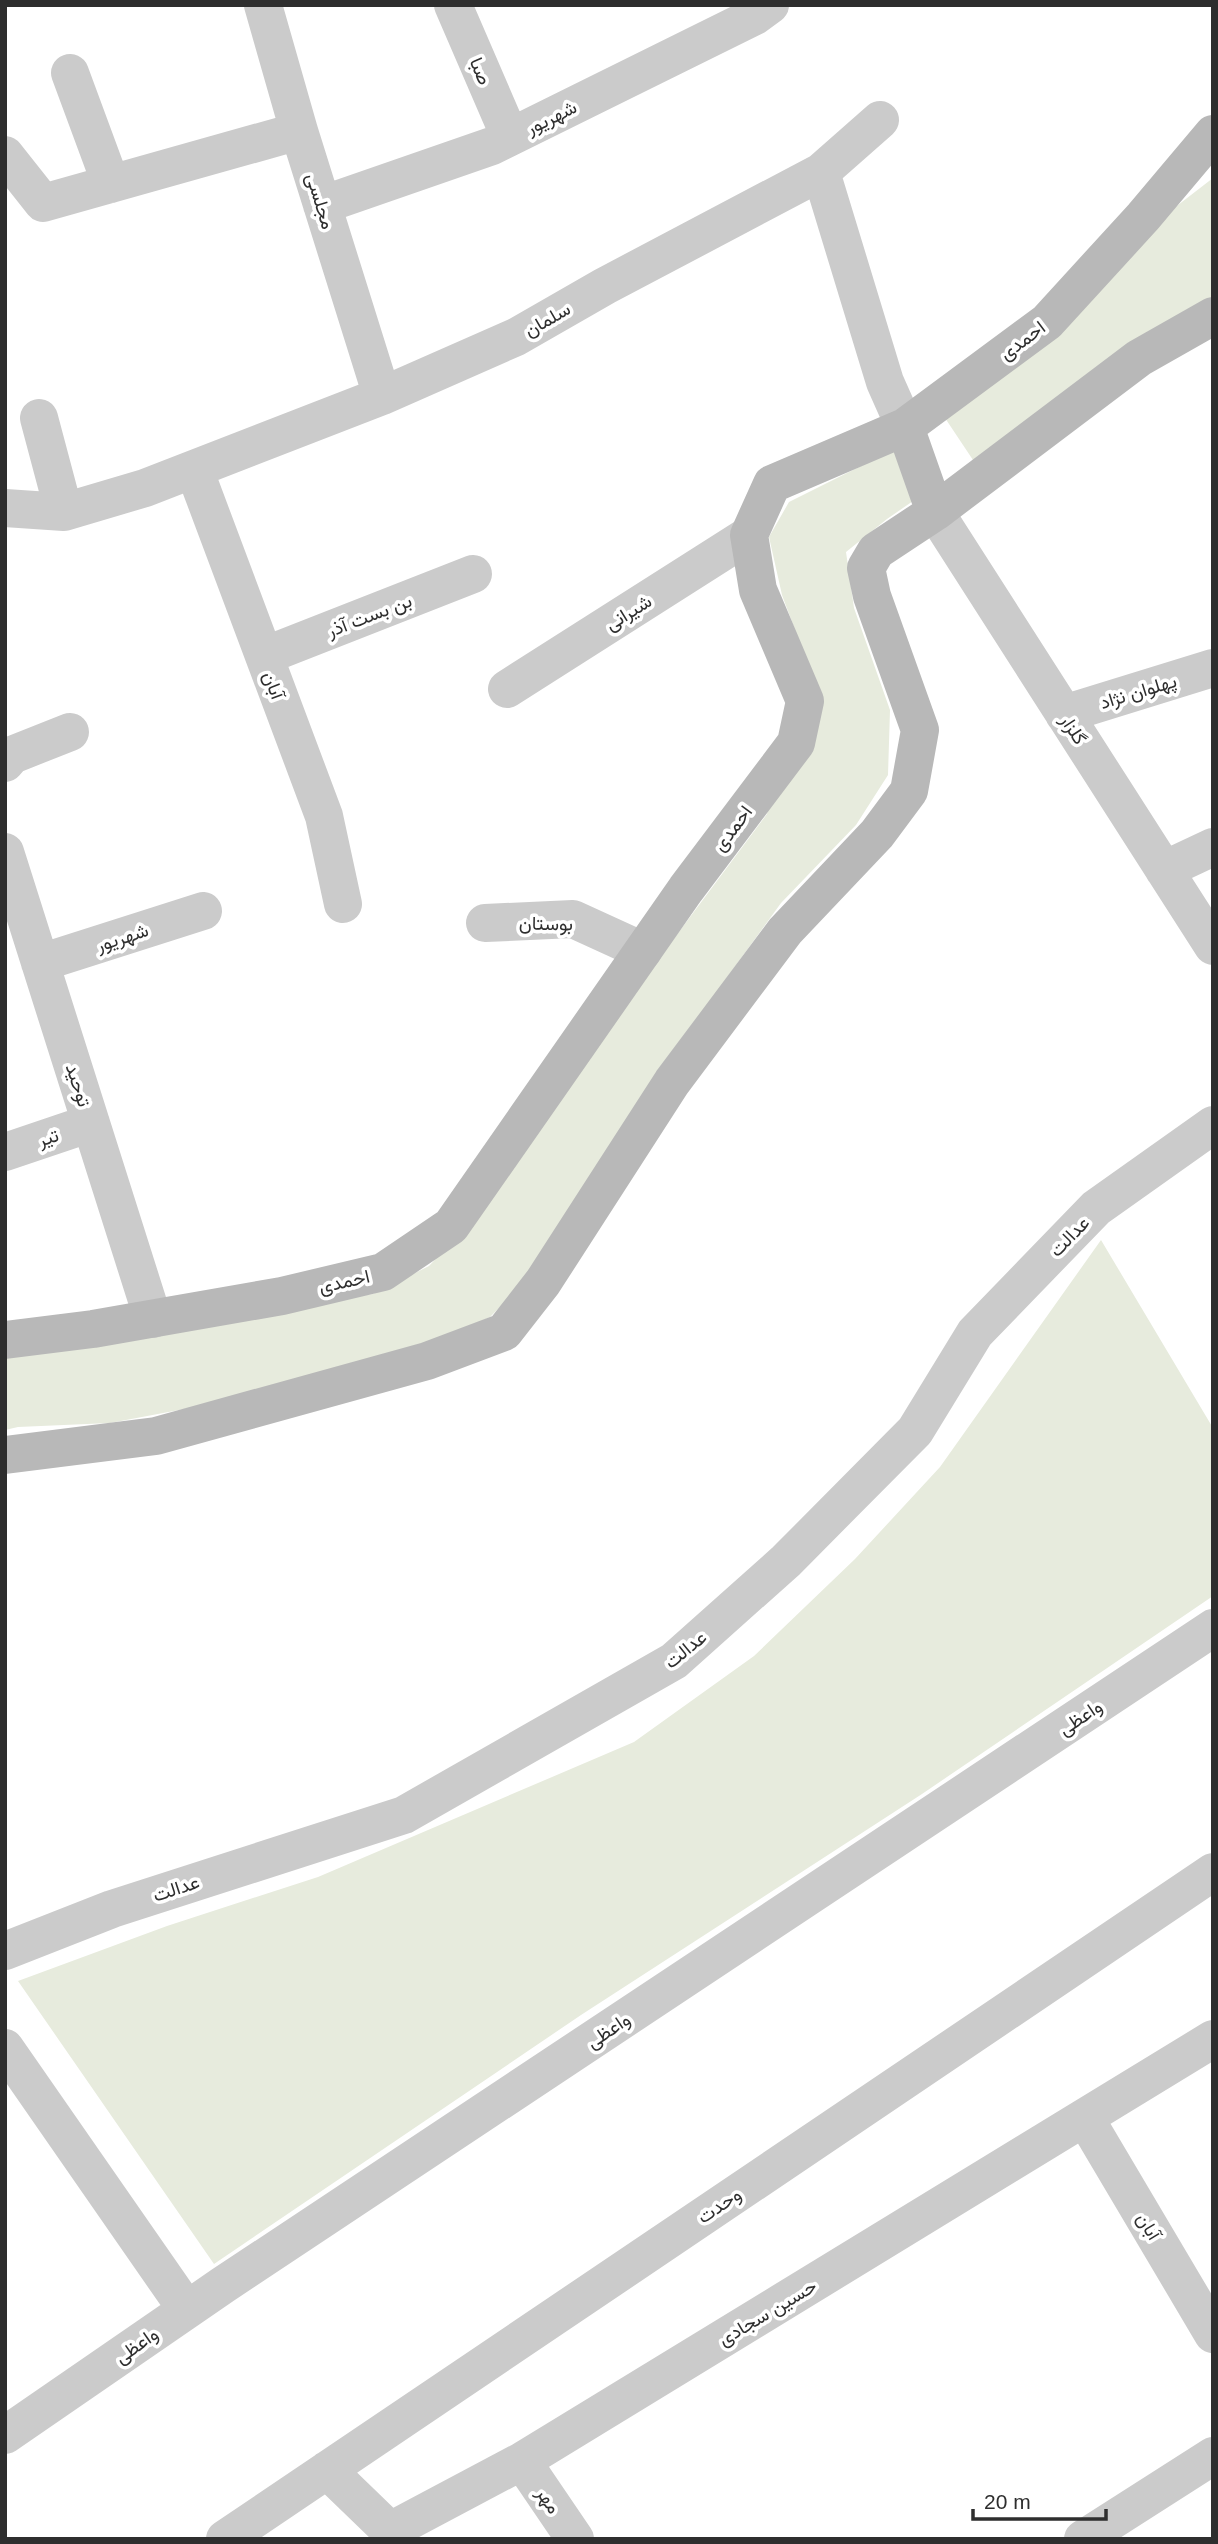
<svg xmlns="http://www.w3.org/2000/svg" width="1218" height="2544" font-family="Arial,Vazirmatn,sans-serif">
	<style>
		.green { fill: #e7ebdd }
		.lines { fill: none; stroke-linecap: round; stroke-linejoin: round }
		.street { stroke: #cbcbcb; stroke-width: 38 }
		.secondary { stroke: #b8b8b8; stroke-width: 38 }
		.labels { text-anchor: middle; stroke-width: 7; stroke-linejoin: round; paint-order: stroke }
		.street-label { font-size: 19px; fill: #2e2e2e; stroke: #fff }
	</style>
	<rect width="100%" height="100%" fill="#fff"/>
	<path class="green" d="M 1213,178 L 1213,301 L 973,460 L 943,415 L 1147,229 Z
		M 915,439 L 942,481 L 887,519 L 846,552 L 854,608 L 890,710 L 888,775 L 856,825 L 781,903 L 723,983 L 521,1286 L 490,1317 L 416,1352 L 211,1404 L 110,1423 L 18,1427 L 5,1430 L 5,1348 L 373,1294 L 429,1266 L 490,1201 L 640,984 L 767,814 L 804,654 L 782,595 L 769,537 L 789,502 Z
		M 1101,1240 L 1213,1428 L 1213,1596 L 922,1794 L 581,2015 L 214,2264 L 18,1981 L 167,1926 L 318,1877 L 634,1742 L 754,1656 L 855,1559 L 940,1467 Z"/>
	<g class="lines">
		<path class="street" d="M 263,5 L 299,131 L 382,396
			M 453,5 L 510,137
			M 70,73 L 111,184
			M 5,155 L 43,203 L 299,131
			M 821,172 L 885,382 L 905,427
			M 322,205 L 492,146 L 755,16 L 770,5
			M 39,418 L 64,512
			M 194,469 L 324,816 L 343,904
			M 5,508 L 64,512 L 145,488 L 382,396 L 516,337 L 605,286 L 821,172 L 880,120
			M 935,512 L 1213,946
			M 264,656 L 473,574
			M 507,689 L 749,535
			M 1064,714 L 1213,668
			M 5,763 L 12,755 L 70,732
			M 5,852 L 153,1319
			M 1164,870 L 1213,847
			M 485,923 L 573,919 L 643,951
			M 40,963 L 203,911
			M 5,1152 L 91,1123
			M 5,1951 L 112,1909 L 404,1815 L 674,1661 L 786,1561 L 915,1431 L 975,1333 L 1096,1208 L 1213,1125
			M 5,2048 L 187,2310
			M 1085,2118 L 1213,2334
			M 5,2435 L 223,2285 L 1213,1628
			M 522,2461 L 575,2539
			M 327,2470 L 390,2531 L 522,2461 L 1213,2039
			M 225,2539 L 1213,1872
			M 1083,2539 L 1213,2456"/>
		<path class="secondary" d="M 905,427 L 935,512
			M 5,1340 L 93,1329 L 282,1296 L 383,1272 L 451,1226 L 686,889 L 796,743 L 805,701 L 758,590 L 749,535 L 772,484 L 905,427 L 1047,322 L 1143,217 L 1213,134
			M 5,1455 L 156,1436 L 427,1361 L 504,1332 L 543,1282 L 672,1082 L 785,931 L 877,834 L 909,791 L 920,730 L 872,596 L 866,568 L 876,551 L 935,512 L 1139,358 L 1213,316"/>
	</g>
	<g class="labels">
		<g class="street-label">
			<text transform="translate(481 71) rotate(67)" y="7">صبا</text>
			<text transform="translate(551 117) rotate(-26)" y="7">شهریور</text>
			<text transform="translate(321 201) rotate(73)" y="7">مجلسی</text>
			<text transform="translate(547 319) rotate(-30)" y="7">سلمان</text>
			<text transform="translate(1022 340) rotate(-37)" y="7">احمدی</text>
			<text transform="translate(628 612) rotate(-32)" y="7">شیرانی</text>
			<text transform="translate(369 615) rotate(-21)" y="7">بن بست آذر</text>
			<text transform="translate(274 685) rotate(69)" y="7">آبان</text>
			<text transform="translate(1138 691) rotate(-17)" y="7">پهلوان نژاد</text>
			<text transform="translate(1074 729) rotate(57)" y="7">گلزار</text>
			<text transform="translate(732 828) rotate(-53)" y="7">احمدی</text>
			<text transform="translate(546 923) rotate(1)" y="7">بوستان</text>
			<text transform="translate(122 937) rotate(-18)" y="7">شهریور</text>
			<text transform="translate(79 1085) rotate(72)" y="7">توحید</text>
			<text transform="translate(48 1137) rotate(-19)" y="7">تیر</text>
			<text transform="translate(1069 1236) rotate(-46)" y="7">عدالت</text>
			<text transform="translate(344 1281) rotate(-13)" y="7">احمدی</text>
			<text transform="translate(685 1649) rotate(-39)" y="7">عدالت</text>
			<text transform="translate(1080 1717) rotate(-34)" y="7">واعظی</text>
			<text transform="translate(176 1888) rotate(-18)" y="7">عدالت</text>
			<text transform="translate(608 2030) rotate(-34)" y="7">واعظی</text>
			<text transform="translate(719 2205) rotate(-34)" y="7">وحدت</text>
			<text transform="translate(1149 2226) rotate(59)" y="7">آبان</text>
			<text transform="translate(767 2312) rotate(-31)" y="7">حسین سجادی</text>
			<text transform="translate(136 2345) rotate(-35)" y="7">واعظی</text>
			<text transform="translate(549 2500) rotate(56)" y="7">مهر</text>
		</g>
	</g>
	<rect width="1218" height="2544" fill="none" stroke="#2e2e2e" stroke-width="14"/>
	<path d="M973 2509v10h133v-10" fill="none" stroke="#2e2e2e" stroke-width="3.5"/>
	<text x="984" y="2509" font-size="21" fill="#2e2e2e" stroke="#ffffff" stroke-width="5" paint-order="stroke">20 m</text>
</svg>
